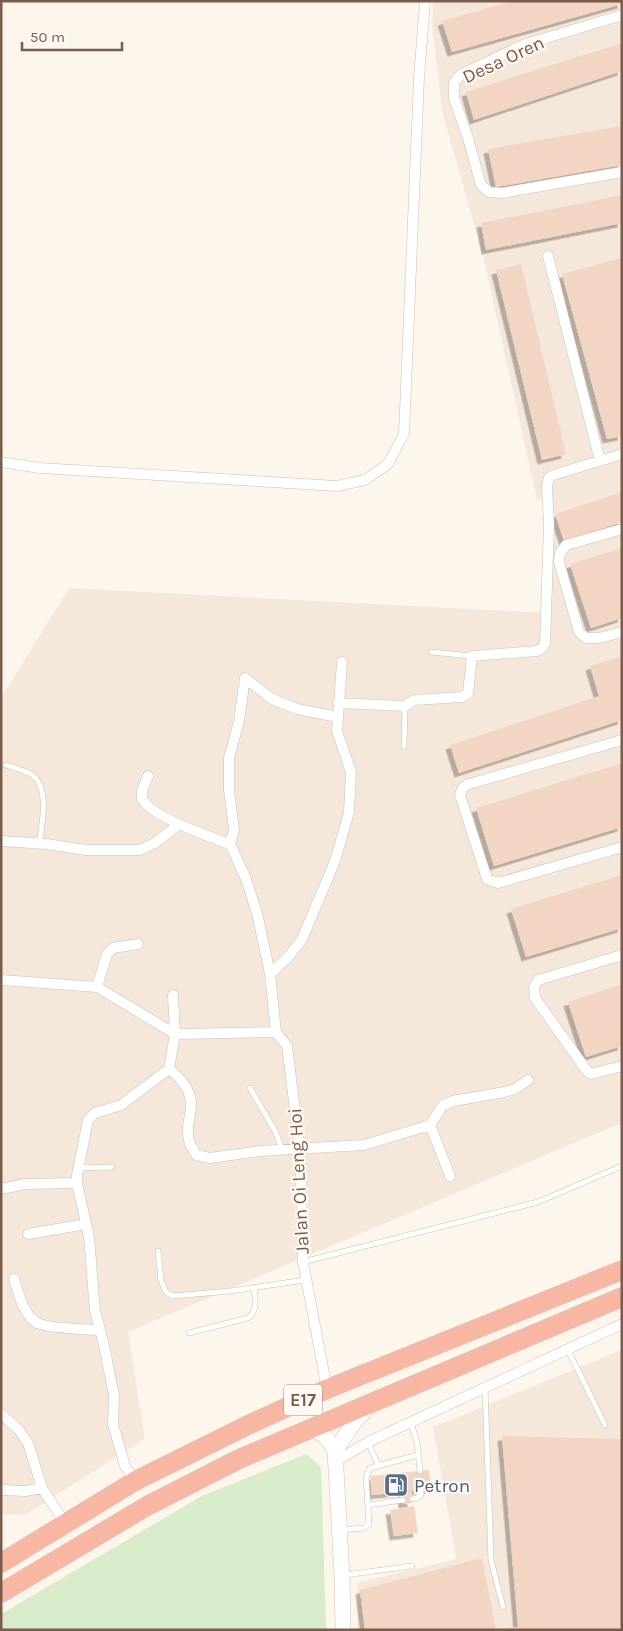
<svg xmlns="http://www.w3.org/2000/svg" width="623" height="1631" font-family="Karla,sans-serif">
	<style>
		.residential { fill: #f5e8da }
		.green { fill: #d8ecc9 }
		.building { fill: #f3d5c3; filter: url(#shadow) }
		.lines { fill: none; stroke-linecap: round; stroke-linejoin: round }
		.lane-casing { stroke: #d1beb0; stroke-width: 6 }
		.street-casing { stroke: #d1beb0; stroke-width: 11 }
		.secondary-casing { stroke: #d6c0b0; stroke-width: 16 }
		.highway-casing { stroke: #dad1cd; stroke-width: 20 }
		.lane { stroke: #fff; stroke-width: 5 }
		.street { stroke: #fff; stroke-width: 10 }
		.secondary { stroke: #fff; stroke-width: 15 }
		.highway { stroke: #f7b7a3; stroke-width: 19 }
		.labels { text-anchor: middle; stroke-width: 4.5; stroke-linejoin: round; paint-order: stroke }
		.shield { fill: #fffaf3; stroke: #a28b7f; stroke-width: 1 }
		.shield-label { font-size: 18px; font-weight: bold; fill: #7a5c4d }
		.street-label { font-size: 19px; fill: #7a5c4d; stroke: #fffaf3 }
		.service-label { font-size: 19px; fill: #4e5e75; stroke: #fffaf3; text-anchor: start }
	</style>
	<defs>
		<filter id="shadow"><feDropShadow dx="-4.5" dy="4.5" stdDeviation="0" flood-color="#0004"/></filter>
	</defs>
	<rect width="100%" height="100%" fill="#fdf6ec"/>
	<path class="residential" d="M 433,1 L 622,1 L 622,1124 L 612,1127 L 128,1332 L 145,1439 L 25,1515 L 1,1514 L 1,698 L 69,588 L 547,613 L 545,498 L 537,500 L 484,260 L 442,111 L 432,23 Z
		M 622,1350 L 622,1630 L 358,1630 L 357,1583 L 456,1559 L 433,1427 Z"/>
	<path class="green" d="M 306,1454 L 321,1467 L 326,1630 L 1,1630 L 1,1614 L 202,1496 Z"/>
	<path class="building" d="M 512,1 L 622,1 L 622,4 L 452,52 L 442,21 Z
		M 622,43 L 622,71 L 474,120 L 466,92 Z
		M 622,126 L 622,165 L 496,187 L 488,149 Z
		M 622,195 L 622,223 L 486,250 L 481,223 Z
		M 622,258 L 622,436 L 607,439 L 562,274 Z
		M 521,264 L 566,454 L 542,460 L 496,270 Z
		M 622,492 L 622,522 L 564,541 L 555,514 Z
		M 622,548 L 622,618 L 591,628 L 570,564 Z
		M 622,656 L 622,720 L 459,773 L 450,745 L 599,696 L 590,666 Z
		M 622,763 L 622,827 L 494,866 L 476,808 Z
		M 622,875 L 622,928 L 526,957 L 511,909 Z
		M 622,984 L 622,1046 L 586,1057 L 568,1002 Z
		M 502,1436 L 622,1439 L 622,1630 L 508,1630 L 508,1628 L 518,1627 Z
		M 429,1470 L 431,1489 L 411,1491 L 412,1503 L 403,1504 L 402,1492 L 372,1495 L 370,1476 Z
		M 414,1506 L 418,1533 L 394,1536 L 390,1510 Z
		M 482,1558 L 496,1630 L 365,1630 L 360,1590 Z"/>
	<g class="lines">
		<defs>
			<path id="lane" d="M 431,652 L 472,656
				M 404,747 L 405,706
				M 6,765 C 14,768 25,770 32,775 C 50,787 42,826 39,843
				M 250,1088 L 275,1131 L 282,1149
				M 79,1168 L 112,1167
				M 158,1251 L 161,1281 L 166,1292 L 173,1296 L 230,1291 L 305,1280
				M 303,1262 L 538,1202 L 622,1166
				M 189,1333 L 248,1318 C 258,1311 255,1299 254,1287
				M 568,1350 L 605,1425
				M 485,1388 L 491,1560 L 503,1607
				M 411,1423 L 417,1442 L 420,1471
				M 368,1442 L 378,1465
				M 412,1499 L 417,1498 L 421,1495 L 421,1490
				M 368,1505 L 403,1500
				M 340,1530 L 364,1528 L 369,1524 L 366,1477 L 370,1468 L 418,1455
				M 345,1575 L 412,1566"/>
			<path id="street" d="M 622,15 L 523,45 L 460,75 L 454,83 L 454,98 L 468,138 L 481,185 L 489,192 L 502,193 L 622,172
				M 548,256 L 600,461
				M 1,462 L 40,468 L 337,486 L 365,480 L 388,464 L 404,434 L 419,78 L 425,1
				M 622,529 L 566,545 L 560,553 L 559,562 L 579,632 L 586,638 L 599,638 L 622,632
				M 338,703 L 405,706 L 414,700 L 462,697 L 468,693 L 472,656 L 537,651 L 542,648 L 545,643 L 549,525 L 547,486 L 549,478 L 553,475 L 622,454
				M 622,740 L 466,785 L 462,789 L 460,795 L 487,879 L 498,883 L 622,847
				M 148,776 C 146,782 140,792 142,798 C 147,815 213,838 230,844
				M 1,841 L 46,844 L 86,850 L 140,850 L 155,843 L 178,825
				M 622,955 L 538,980 L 534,987 L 535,998 L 587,1071 L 591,1074 L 622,1066
				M 270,974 L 289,956 L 302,939 L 335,861 L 349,812 L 351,772 L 337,731 L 342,662
				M 1,980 L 97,987 L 175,1034 L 276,1032
				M 97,987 L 107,954 L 113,948 L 138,944
				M 173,995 L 175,1034 L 169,1069 C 181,1079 191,1089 191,1105 C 191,1117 185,1128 189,1140 C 190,1145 194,1150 196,1155 L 210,1158 L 260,1151 L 364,1145 L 430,1125 L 443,1105 L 453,1101 L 505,1092 L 515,1089 L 528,1080
				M 430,1125 L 450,1176
				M 1,1189 L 25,1184 L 77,1183
				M 28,1234 L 86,1224
				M 14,1279 C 18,1292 24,1316 37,1323 C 51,1329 84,1329 100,1330
				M 327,1389 L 303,1262 L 300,1150 L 287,1046 L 276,1032 L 270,974 L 257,913 L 246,879 L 230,844 L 234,830 L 229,790 L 229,758 L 239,721 L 245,678 L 272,699 L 297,709 L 338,717
				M 1,1414 L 19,1430 L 28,1443 L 42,1488 L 65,1523
				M 335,1462 L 368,1442 L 622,1324
				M 135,1481 L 125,1466 L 113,1424 L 114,1396 L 104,1345 L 95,1311 L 89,1237 L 77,1183 L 77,1175 L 88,1120 L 95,1113 L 121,1105 L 169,1069
				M 1,1490 L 25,1491 L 42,1488"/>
			<path id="secondary" d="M 309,1429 C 325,1434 327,1437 335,1451 L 342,1576 L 343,1630
				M 335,1451 L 355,1421 L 370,1406"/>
			<path id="highway" d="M 1,1563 L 135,1481 L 248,1425 L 327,1389 L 622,1270
				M 1,1593 L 147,1506 L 239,1459 L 622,1297"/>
		</defs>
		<use href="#lane" class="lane-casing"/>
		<use href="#street" class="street-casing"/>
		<use href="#secondary" class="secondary-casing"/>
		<use href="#highway" class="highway-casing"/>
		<use href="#lane" class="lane"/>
		<use href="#street" class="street"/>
		<use href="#secondary" class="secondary"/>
		<use href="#highway" class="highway"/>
	</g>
	<defs>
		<symbol id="fuel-square" viewBox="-11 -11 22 22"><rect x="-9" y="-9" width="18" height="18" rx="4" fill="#5c6f8a" stroke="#fffaf3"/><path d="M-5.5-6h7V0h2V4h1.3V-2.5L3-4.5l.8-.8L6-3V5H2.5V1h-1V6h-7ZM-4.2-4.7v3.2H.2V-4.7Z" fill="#fff"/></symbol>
	</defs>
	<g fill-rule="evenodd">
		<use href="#fuel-square" x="382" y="1471" width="28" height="28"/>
	</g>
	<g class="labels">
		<rect class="shield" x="284" y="1384.5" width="38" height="31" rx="4"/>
		<g class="shield-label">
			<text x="303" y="1406">E17</text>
		</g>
		<g class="street-label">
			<text transform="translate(503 59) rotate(-25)" y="7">Desa Oren</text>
			<text transform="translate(298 1181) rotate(-93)" y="7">Jalan Oi Leng Hoi</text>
		</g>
		<g class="service-label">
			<text x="414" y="1492">Petron</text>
		</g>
	</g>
	<rect width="623" height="1631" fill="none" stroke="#7a5c4d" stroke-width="5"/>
	<path d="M22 42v8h100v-8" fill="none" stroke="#7a5c4d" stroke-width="2.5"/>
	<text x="30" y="42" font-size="15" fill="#7a5c4d" stroke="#fffaf3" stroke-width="4" paint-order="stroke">50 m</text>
</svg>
